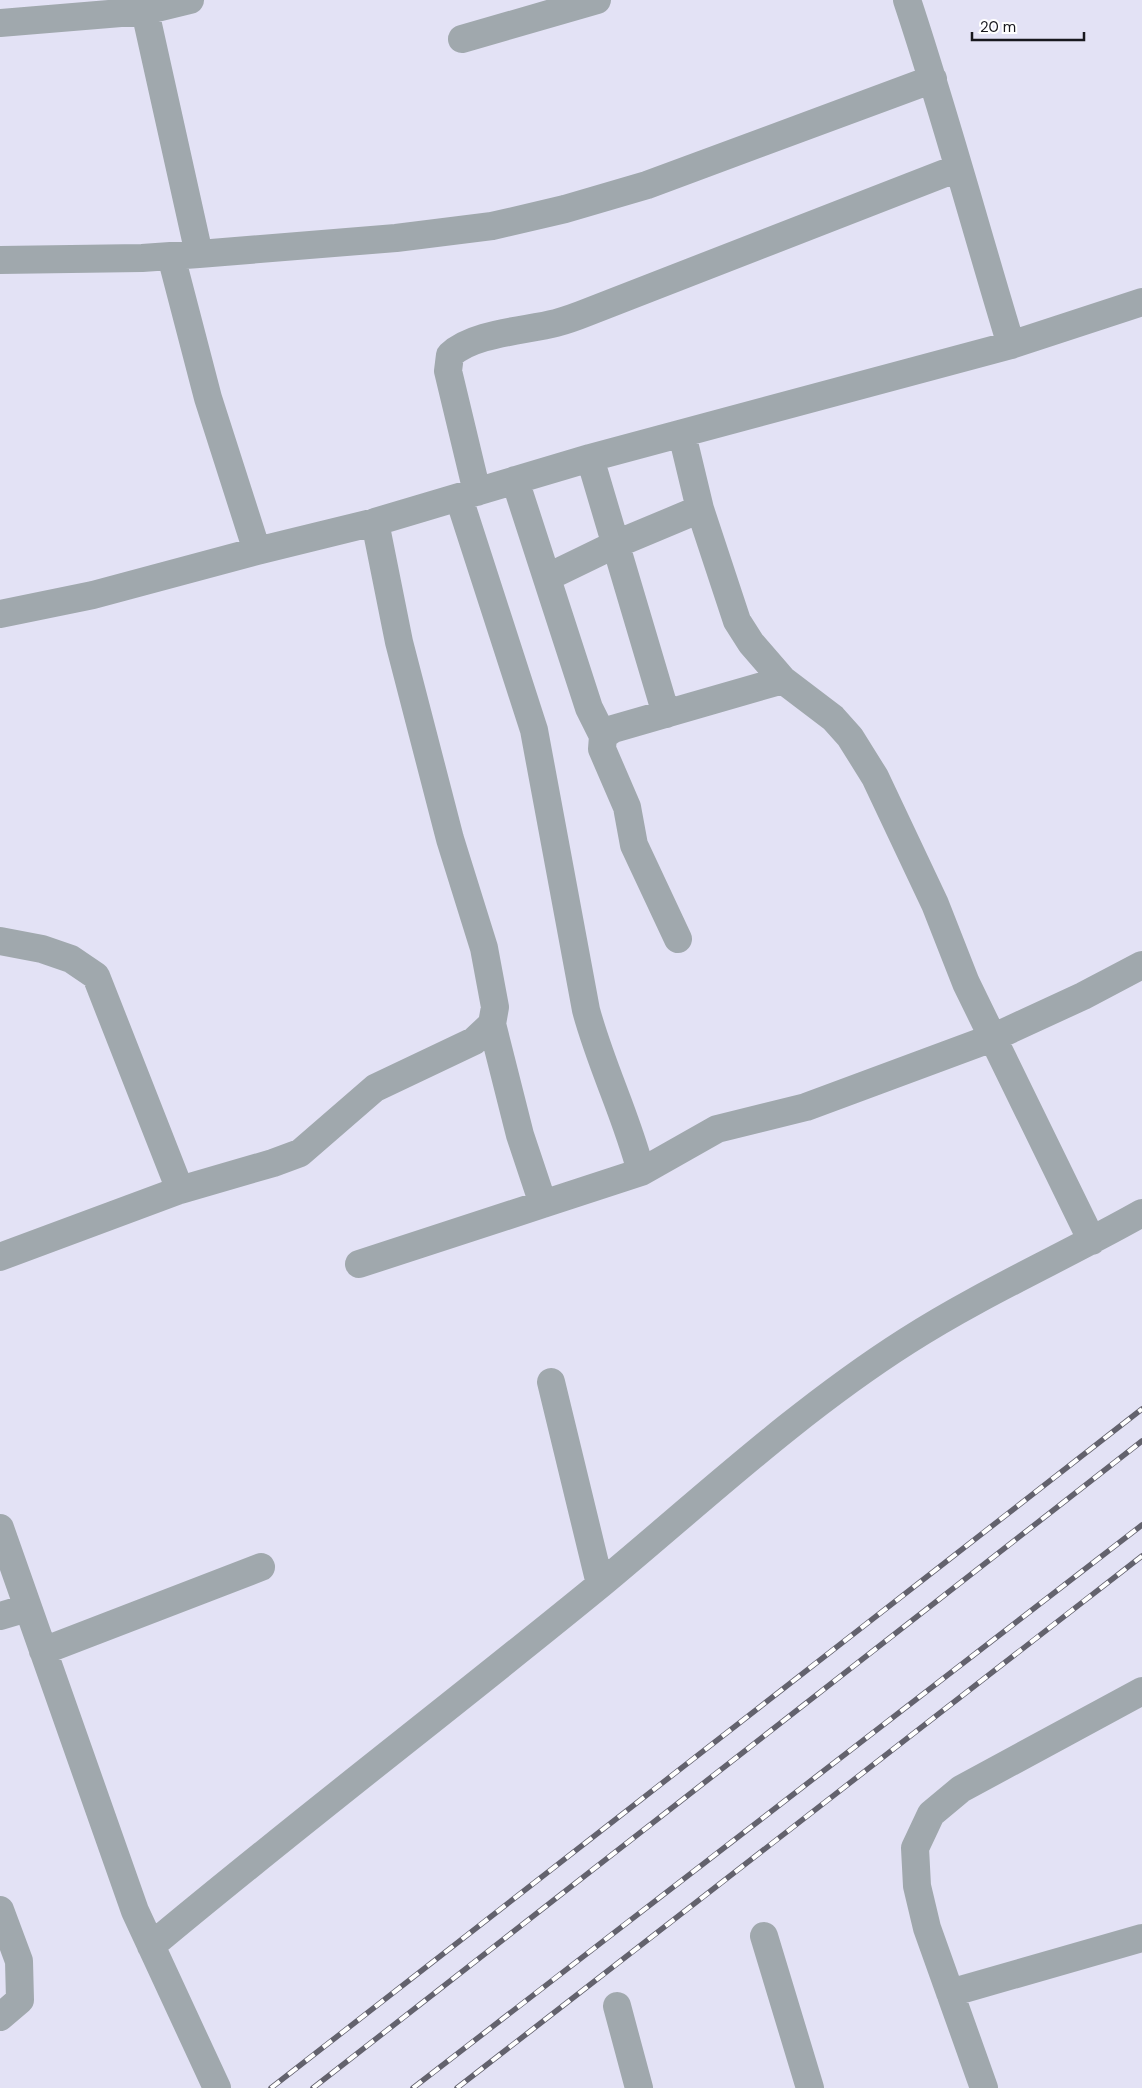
<svg xmlns="http://www.w3.org/2000/svg" width="1142" height="2088" font-family="'DM Sans',sans-serif">
	<style>
		.lines { fill: none; stroke-linecap: round; stroke-linejoin: round }
		.minor { stroke: #a0a8ad; stroke-width: 28 }
		.rail-casing { stroke: #63626d; stroke-width: 5.5 }
		.rail { stroke: #fff; stroke-width: 4; stroke-dasharray: 11; stroke-linecap: butt }
	</style>
	<rect width="100%" height="100%" fill="#e3e2f5"/>
	<g class="lines">
		<path class="minor" d="M 141,0 L 145,11 L 199,254
			M 907,0 C 945,114 976,230 1011,345
			M 0,23 L 145,11 L 190,0
			M 462,39 L 597,0
			M 171,256 L 208,398 L 257,551
			M 0,260 L 142,258 L 199,254 L 396,238 L 492,226 L 565,209 L 647,185 L 933,79
			M 682,434 L 700,509 L 737,621 L 751,643 L 783,680 L 833,718 L 850,737 L 875,777 L 935,904 L 966,983 L 1092,1241
			M 590,458 L 666,714
			M 515,480 L 589,708 L 603,736
			M 477,492 L 448,371 L 450,355 C 473,333 524,331 556,323 C 567,320 578,316 588,312 L 958,168
			M 459,498 L 534,730 L 586,1010 C 601,1066 627,1117 641,1172 L 717,1129 L 806,1107 L 992,1038 L 1083,996 L 1142,965
			M 548,577 L 614,545 L 700,509
			M 0,614 L 93,595 L 257,551 L 375,522 L 590,458 L 1011,345 L 1142,302
			M 678,939 L 634,845 L 627,807 L 602,749 L 603,736 L 613,729 L 783,680
			M 0,941 L 42,949 L 71,959 L 96,976 L 180,1190 L 273,1163 L 300,1153 L 375,1088 L 474,1041 L 492,1024 L 495,1007 L 484,948 L 450,839 L 399,642 L 375,522
			M 492,1024 L 520,1135 L 543,1204 L 641,1172
			M 0,1257 L 180,1190
			M 359,1264 L 543,1204
			M 551,1382 L 600,1584
			M 0,1528 L 135,1911 L 217,2088
			M 0,1616 L 27,1608
			M 43,1651 L 261,1567
			M 0,1910 L 19,1961 L 20,2000 L 0,2017
			M 764,1936 L 810,2088
			M 151,1946 C 298,1823 452,1706 601,1584 C 701,1501 797,1411 907,1341 C 982,1293 1064,1257 1142,1213
			M 950,1993 L 1142,1938
			M 617,2006 L 639,2088
			M 984,2088 L 927,1928 L 917,1886 L 915,1848 L 931,1814 L 961,1789 L 1142,1691"/>
		<defs>
			<path id="rail" d="M 271,2088 L 1142,1409
				M 313,2088 L 1142,1441
				M 413,2088 L 1142,1525
				M 457,2088 L 1142,1556"/>
		</defs>
		<use href="#rail" class="rail-casing"/>
		<use href="#rail" class="rail"/>
	</g>
	<path d="M972 32v8h112v-8" fill="none" stroke="#18181e" stroke-width="2.5"/>
	<text x="980" y="32" font-size="15" fill="#18181e" stroke="#ffffff" stroke-width="4" paint-order="stroke">20 m</text>
</svg>
